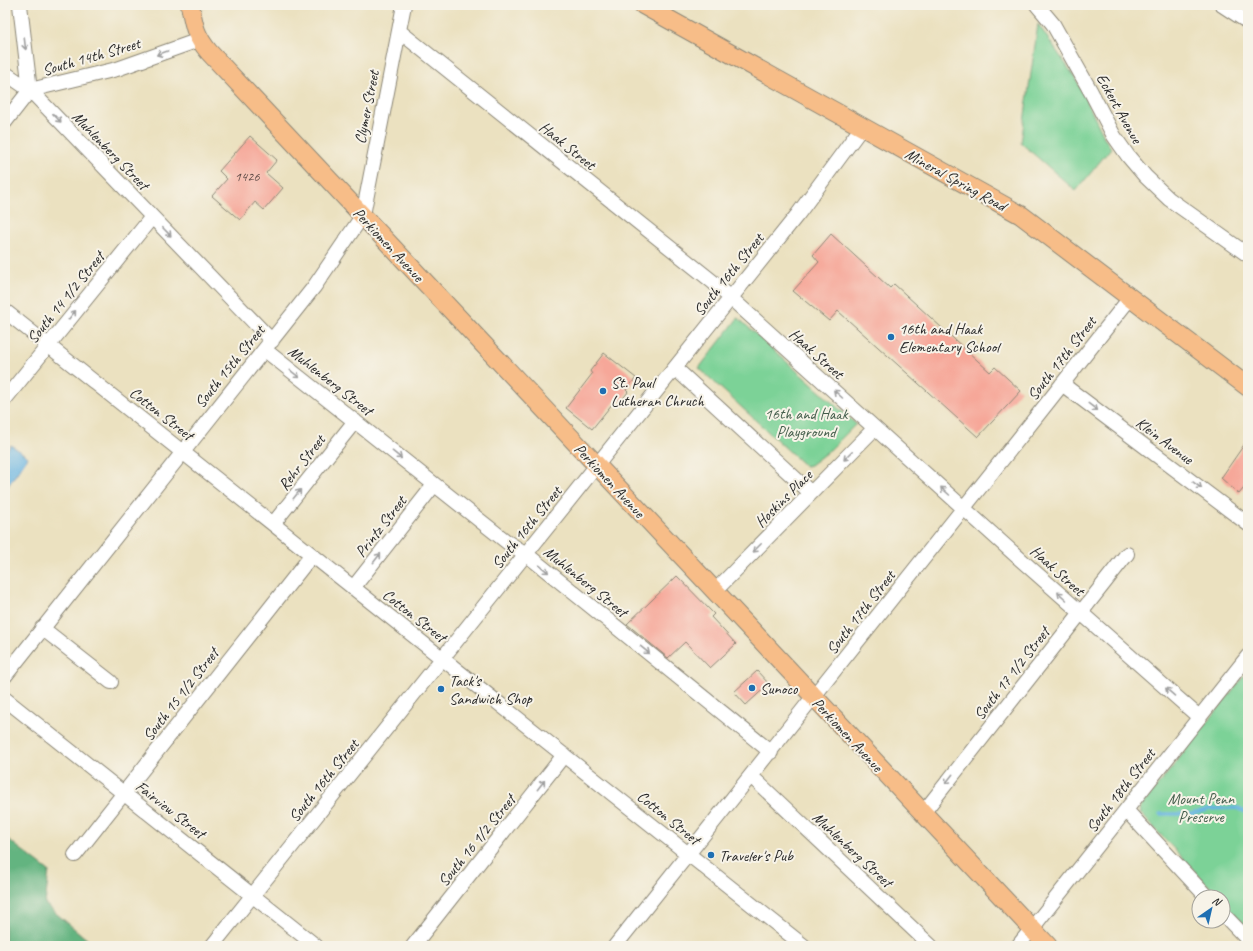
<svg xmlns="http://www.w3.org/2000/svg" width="1253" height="951" font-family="Caveat,sans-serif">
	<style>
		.green { fill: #7bd297; stroke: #537e61 }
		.forest { fill: #64b480; stroke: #487056 }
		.water { fill: #68b4e1; stroke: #4a7086 }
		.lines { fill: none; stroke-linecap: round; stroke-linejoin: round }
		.stream { stroke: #68b4e1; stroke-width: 3.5 }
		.building { fill: #f6a799 }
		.minor-casing { stroke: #8b8676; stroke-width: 16 }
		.major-casing { stroke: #8b8676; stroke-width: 20 }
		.minor { stroke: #fff; stroke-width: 14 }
		.major { stroke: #f7bd88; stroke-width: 18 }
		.oneway { stroke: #a0a0a0 }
		.poi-dot { fill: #1f6fb2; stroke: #f7f3e8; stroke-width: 1.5 }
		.labels { text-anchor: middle; stroke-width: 4; stroke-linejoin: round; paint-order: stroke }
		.number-label { font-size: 14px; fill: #5e4a46 }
		.street-label { font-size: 16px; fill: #2b2b2b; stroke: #f7f3e8 }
		.poi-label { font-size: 16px; fill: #2b2b2b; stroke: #f7f3e8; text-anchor: start }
		.park-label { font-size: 16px; fill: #435d4b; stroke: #f7f3e8 }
	</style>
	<rect width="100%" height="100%" fill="#f7f3e8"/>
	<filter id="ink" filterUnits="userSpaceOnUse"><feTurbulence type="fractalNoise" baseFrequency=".025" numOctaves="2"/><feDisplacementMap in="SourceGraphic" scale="8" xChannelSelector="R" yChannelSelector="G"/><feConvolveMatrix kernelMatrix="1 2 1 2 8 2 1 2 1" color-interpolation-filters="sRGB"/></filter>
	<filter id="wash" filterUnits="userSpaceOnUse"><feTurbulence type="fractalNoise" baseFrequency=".012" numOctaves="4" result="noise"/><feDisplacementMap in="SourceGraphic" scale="16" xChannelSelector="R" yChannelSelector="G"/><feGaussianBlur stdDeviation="0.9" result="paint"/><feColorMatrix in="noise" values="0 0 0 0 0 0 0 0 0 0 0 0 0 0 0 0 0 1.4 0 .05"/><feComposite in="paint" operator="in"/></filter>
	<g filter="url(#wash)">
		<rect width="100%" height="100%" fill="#ebe1c0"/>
		<path class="green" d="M 1038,24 L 1076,79 L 1105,139 L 1111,148 L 1076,191 L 1021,143 Z
			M 738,318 L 856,424 L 831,449 L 810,465 L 806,466 L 803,464 L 699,368 Z
			M 1248,671 L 1248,928 L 1223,902 L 1223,897 L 1219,897 L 1144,817 L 1141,814 L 1140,808 Z"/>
		<path class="forest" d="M 5,837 L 49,871 L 45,904 L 95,946 L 5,946 Z"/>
		<path class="water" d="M 11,445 L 28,457 L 5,490 L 5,452 Z"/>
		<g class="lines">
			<path class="stream" d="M 1160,814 L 1191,814 L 1210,809 L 1236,808 L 1248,813"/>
		</g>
		<g id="blocks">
			<path class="building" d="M 250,136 L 277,160 L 266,173 L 283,188 L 264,210 L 255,202 L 240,220 L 212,196 L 227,179 L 219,171 Z
				M 831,234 L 890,288 L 894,284 L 990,372 L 995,367 L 1021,391 L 978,437 L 838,311 L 829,321 L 793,291 L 819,262 L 813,255 Z
				M 604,353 L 636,378 L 626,390 L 628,392 L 621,401 L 617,398 L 592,429 L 566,408 L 592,374 L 590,371 Z
				M 1248,439 L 1248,483 L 1239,494 L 1221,478 Z
				M 677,576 L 714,614 L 711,617 L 736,644 L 710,668 L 685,642 L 668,658 L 627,624 Z
				M 757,671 L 769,684 L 746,705 L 734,692 Z"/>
		</g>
	</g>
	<g filter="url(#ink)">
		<use href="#blocks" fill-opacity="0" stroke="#8b8676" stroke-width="1"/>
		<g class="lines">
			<defs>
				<path id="minor" d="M 20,5 L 30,90
					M 1037,5 L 1053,24 L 1091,92 L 1114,136 L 1128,156 L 1145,176 L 1169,199 L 1248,255
					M 1222,5 L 1248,22
					M 399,31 L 713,282 L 1020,559 L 1199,717
					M 5,73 L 30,90 L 272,341
					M 5,122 L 30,90 L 117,69 L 199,40
					M 5,311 L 804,946
					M 265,350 L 507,542 L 526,554 L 771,752
					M 675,368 L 811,493
					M 1062,384 L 1248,524
					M 5,399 L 152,217
					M 273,524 L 355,421
					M 353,588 L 434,485
					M 714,592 L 875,428
					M 42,628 L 111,682
					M 5,676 L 314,287 L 363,215 L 404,5
					M 5,699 L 316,946
					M 751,776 L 931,946
					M 1126,810 L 1207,897
					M 923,813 L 1127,554
					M 75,855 L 312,555
					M 1223,914 L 1248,940
					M 212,946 L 798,214 L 862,127
					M 413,946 L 564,755
					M 615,946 L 1048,402 L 1130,298
					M 1018,946 L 1248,656"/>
				<path id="major" d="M 190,5 C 194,26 195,35 209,52 L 1048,946
					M 643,5 L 1021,215 L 1248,387"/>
			</defs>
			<use href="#minor" class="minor-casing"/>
			<use href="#major" class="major-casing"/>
			<use href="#minor" class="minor"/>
			<use href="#major" class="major"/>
		</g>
		<defs><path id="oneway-shaft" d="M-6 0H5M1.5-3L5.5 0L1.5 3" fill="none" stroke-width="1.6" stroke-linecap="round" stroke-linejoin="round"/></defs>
		<g class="oneway">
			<use href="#oneway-shaft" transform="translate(25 44) rotate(83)"/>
			<use href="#oneway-shaft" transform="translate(162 53) rotate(160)"/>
			<use href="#oneway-shaft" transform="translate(57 118) rotate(46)"/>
			<use href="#oneway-shaft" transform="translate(167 232) rotate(46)"/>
			<use href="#oneway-shaft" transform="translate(72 315) rotate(-51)"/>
			<use href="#oneway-shaft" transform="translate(295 374) rotate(38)"/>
			<use href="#oneway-shaft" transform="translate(838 394) rotate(-138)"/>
			<use href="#oneway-shaft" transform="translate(1093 407) rotate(37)"/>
			<use href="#oneway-shaft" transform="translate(397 455) rotate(39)"/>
			<use href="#oneway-shaft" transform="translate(848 456) rotate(135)"/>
			<use href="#oneway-shaft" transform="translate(1197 485) rotate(37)"/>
			<use href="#oneway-shaft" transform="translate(945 491) rotate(-138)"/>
			<use href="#oneway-shaft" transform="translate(297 494) rotate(-51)"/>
			<use href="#oneway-shaft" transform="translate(757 548) rotate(135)"/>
			<use href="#oneway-shaft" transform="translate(377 558) rotate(-52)"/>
			<use href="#oneway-shaft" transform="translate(544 569) rotate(39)"/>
			<use href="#oneway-shaft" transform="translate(1062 596) rotate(-138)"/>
			<use href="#oneway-shaft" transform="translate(645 650) rotate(39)"/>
			<use href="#oneway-shaft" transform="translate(1170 692) rotate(-139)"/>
			<use href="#oneway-shaft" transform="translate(949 779) rotate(128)"/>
			<use href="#oneway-shaft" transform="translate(541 785) rotate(-52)"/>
		</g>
	</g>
	<g class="poi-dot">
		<circle cx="891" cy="337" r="4"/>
		<circle cx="603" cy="391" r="4"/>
		<circle cx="752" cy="688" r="4"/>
		<circle cx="441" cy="689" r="4"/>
		<circle cx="711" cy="855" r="4"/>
	</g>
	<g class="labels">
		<g class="number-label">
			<text x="247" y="181">1426</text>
		</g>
		<g class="street-label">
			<text transform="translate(91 56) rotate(-16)" y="6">South 14th Street</text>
			<text transform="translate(366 107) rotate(-79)" y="6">Clymer Street</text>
			<text transform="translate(1120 108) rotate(61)" y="6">Eckert Avenue</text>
			<text transform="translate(568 145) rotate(39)" y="6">Haak Street</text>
			<text transform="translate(111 150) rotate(46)" y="6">Muhlenberg Street</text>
			<text transform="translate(956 179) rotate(29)" y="6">Mineral Spring Road</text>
			<text transform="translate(389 244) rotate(47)" y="6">Perkiomen Avenue</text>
			<text transform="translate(728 274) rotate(-51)" y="6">South 16th Street</text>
			<text transform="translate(65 297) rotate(-51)" y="6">South 14 1/2 Street</text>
			<text transform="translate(817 353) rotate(42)" y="6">Haak Street</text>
			<text transform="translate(1061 358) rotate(-52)" y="6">South 17th Street</text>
			<text transform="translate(229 366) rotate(-51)" y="6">South 15th Street</text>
			<text transform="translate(331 380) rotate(38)" y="6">Muhlenberg Street</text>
			<text transform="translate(162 413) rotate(38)" y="6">Cotton Street</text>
			<text transform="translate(1165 440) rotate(37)" y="6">Klein Avenue</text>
			<text transform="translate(301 462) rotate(-52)" y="6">Rehr Street</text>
			<text transform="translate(610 480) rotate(47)" y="6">Perkiomen Avenue</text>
			<text transform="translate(783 498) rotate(-45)" y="6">Hoskins Place</text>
			<text transform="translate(380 526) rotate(-52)" y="6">Printz Street</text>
			<text transform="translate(526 527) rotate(-51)" y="6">South 16th Street</text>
			<text transform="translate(1058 570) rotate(42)" y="6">Haak Street</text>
			<text transform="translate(586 581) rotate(39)" y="6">Muhlenberg Street</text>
			<text transform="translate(860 612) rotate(-52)" y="6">South 17th Street</text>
			<text transform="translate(415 615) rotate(38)" y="6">Cotton Street</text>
			<text transform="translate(1011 673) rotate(-52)" y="6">South 17 1/2 Street</text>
			<text transform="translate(180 694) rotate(-52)" y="6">South 15 1/2 Street</text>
			<text transform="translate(848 734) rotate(47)" y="6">Perkiomen Avenue</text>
			<text transform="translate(323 780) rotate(-51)" y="6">South 16th Street</text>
			<text transform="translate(1120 790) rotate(-52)" y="6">South 18th Street</text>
			<text transform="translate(171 809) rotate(38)" y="6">Fairview Street</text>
			<text transform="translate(669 817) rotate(39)" y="6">Cotton Street</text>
			<text transform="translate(476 840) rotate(-51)" y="6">South 16 1/2 Street</text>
			<text transform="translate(853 849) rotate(43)" y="6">Muhlenberg Street</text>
		</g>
		<g class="poi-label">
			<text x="899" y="334">16th and Haak<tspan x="899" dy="18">Elementary School</tspan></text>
			<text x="611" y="388">St. Paul<tspan x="611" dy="18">Lutheran Chruch</tspan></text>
			<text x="449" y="686">Tack's<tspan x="449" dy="18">Sandwich Shop</tspan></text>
			<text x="760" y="694">Sunoco</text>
			<text x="719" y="861">Traveler's Pub</text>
		</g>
		<g class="park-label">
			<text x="806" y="419">16th and Haak<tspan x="806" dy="18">Playground</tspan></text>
			<text x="1201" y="804">Mount Penn<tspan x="1201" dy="18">Preserve</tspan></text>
		</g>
	</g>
	<rect width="1253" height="951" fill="none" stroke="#f7f3e8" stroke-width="20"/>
	<g transform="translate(1211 909) rotate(34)"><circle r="19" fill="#f7f3e8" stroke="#a5a39c"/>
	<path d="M0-3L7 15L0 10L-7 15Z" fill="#1f6fb2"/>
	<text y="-6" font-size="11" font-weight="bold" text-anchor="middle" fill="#2b2b2b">N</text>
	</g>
</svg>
